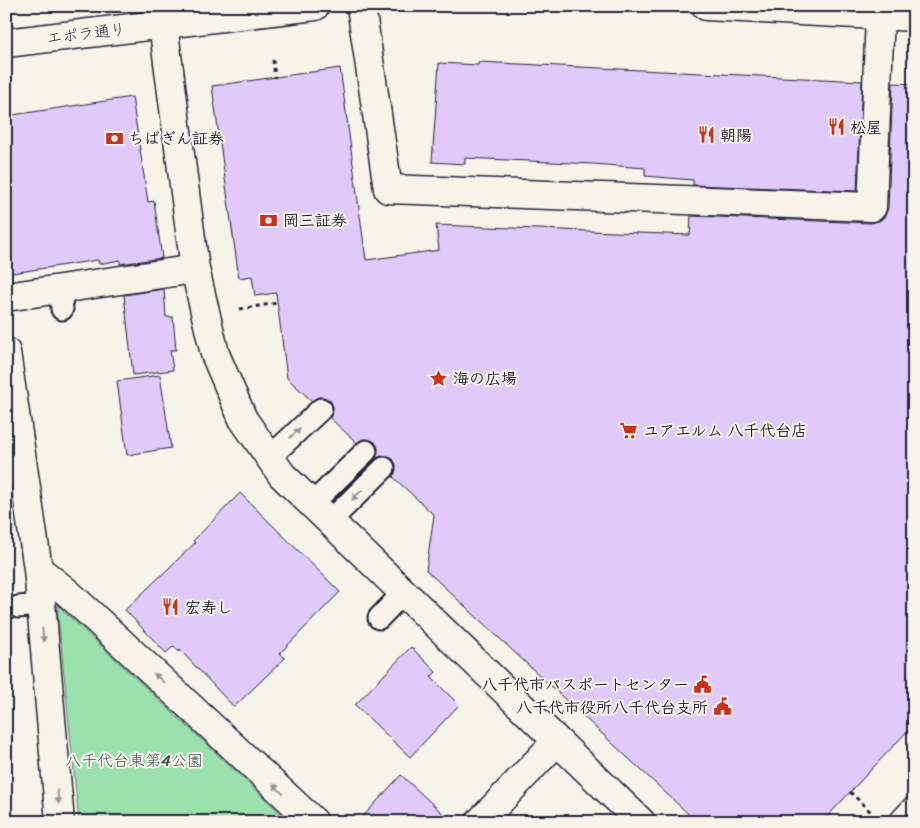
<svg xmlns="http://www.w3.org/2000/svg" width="920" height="828" font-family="Sriracha,'Klee One',sans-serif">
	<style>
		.green { fill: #9ae1ae; stroke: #5e8274 }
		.building { fill: #e0cafa; stroke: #22223b }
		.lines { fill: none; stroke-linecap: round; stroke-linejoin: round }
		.service-casing { stroke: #22223b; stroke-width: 25 }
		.minor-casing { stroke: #22223b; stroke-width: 31 }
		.tertiary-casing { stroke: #22223b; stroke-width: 31 }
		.path { stroke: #22223b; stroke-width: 3; stroke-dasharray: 4 4; stroke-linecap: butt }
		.service { stroke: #f7f3e8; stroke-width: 21 }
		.minor { stroke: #f7f3e8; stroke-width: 28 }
		.tertiary { stroke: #f7f3e8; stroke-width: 28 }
		.oneway { fill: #97959a }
		.labels { text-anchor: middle; stroke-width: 4; stroke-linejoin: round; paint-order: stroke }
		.street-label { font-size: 16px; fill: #22223b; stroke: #f7f3e8 }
		.poi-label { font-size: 16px; font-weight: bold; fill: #22223b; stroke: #f7f3e8; text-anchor: start }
		.park-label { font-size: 16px; fill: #405258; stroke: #f7f3e8 }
	</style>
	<rect width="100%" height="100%" fill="#f7f3e8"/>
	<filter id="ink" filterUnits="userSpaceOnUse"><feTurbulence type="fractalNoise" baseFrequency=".02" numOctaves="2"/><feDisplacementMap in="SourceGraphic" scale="10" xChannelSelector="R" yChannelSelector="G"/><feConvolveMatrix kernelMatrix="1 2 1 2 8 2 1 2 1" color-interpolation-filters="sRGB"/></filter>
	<g filter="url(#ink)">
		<path class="green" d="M 57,605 L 290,822 L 79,822 Z"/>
		<path class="building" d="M 479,62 L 862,81 L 857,191 L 693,185 L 693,180 L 645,176 L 645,168 L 593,164 L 465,158 L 465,164 L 432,162 L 439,63 L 478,65 Z
			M 340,68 L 366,260 L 439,250 L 436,225 L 690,235 L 691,216 L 871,223 L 879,221 L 885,216 L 888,208 L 893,83 L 914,84 L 914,724 L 822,822 L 697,822 L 426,570 L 434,515 L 393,477 L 396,465 L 393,459 L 381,456 L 375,459 L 378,448 L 375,442 L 363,439 L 357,443 L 330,418 L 333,407 L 330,400 L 319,397 L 312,401 L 287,378 L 276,293 L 255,296 L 252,276 L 239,278 L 212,86 Z
			M 132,97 L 148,202 L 154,201 L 162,258 L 120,264 L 120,260 L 99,264 L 98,260 L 6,274 L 6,116 Z
			M 164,289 L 166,317 L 173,317 L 176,350 L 170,350 L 173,370 L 133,375 L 124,295 Z
			M 160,375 L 171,448 L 127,455 L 117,381 Z
			M 240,493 L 340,592 L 280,653 L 285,658 L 234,707 L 180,650 L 179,652 L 174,646 L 166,653 L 125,610 L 195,543 L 193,541 Z
			M 411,647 L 436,672 L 431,677 L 459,705 L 410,757 L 355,705 Z
			M 401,775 L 452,822 L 358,822 Z"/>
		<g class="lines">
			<defs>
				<path id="service" d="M 60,289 L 62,309
					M 270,457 L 321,409
					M 312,504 L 366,451
					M 330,521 L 384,468
					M 18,607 L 41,605
					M 379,618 L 403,593"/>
				<path id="minor" d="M 361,6 L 388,189 L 872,207 L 880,15
					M 6,297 L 195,269
					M 6,352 L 38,569 L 60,822
					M 38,569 L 68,593 L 314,822
					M 480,822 L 556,742"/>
				<path id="tertiary" d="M 706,6 L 914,17
					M 163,24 L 195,269 L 215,354 L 243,419 L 282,475 L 641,822
					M 6,43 L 315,6
					M 904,822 L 914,811"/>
			</defs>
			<use href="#service" class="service-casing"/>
			<use href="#minor" class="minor-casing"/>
			<use href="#tertiary" class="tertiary-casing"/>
			<path class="path" d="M 273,60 L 275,78
				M 240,309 L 277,303
				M 850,792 L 871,812"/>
			<use href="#service" class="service"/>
			<use href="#minor" class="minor"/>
			<use href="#tertiary" class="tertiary"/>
		</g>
		<defs><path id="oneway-solid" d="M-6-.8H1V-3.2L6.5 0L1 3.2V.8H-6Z" transform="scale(1.25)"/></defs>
		<g class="oneway">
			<use href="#oneway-solid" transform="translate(295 433) rotate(-43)"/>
			<use href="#oneway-solid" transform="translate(357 495) rotate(136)"/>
			<use href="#oneway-solid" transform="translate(43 635) rotate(85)"/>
			<use href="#oneway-solid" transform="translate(159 678) rotate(-137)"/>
			<use href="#oneway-solid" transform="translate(278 789) rotate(-137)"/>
			<use href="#oneway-solid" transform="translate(58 797) rotate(85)"/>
		</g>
	</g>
	<defs>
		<symbol id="restaurant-bare" viewBox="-9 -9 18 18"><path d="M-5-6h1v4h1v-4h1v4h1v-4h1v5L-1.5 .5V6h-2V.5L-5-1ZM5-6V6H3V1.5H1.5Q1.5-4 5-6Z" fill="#c8321e" stroke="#f7f3e8" stroke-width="2.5" paint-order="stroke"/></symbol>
		<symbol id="bank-bare" viewBox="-9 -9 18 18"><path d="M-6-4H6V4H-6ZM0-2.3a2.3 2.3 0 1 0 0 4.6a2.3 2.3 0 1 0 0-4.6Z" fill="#c8321e" stroke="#f7f3e8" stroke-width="2.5" paint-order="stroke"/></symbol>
		<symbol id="sight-bare" viewBox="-9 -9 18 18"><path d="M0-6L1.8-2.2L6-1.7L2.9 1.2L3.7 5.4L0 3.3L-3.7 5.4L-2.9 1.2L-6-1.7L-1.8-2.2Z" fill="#c8321e" stroke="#f7f3e8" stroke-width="2.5" paint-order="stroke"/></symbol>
		<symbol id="supermarket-bare" viewBox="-9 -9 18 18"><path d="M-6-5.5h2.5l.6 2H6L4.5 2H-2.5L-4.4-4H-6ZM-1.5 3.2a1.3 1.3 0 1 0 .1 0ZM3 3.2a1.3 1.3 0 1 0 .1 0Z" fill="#c8321e" stroke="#f7f3e8" stroke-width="2.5" paint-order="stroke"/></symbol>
		<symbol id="civic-bare" viewBox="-9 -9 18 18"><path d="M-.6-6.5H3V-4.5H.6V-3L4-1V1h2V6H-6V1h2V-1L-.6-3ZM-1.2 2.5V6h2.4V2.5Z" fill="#c8321e" stroke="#f7f3e8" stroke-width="2.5" paint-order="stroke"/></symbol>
	</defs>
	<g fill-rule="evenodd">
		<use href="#restaurant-bare" x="824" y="114" width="25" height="25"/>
		<use href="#restaurant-bare" x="694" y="122" width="25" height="25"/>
		<use href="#bank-bare" x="102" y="126" width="25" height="25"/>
		<use href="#bank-bare" x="256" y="208" width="25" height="25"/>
		<use href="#sight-bare" x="426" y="366" width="25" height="25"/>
		<use href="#supermarket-bare" x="616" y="418" width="25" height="25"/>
		<use href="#restaurant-bare" x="158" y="594" width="25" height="25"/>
		<use href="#civic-bare" x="690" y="672" width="25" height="25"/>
		<use href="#civic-bare" x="710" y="694" width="25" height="25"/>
	</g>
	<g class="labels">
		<g class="street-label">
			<text transform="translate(86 33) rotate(-7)" y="6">エポラ通り</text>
		</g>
		<g class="poi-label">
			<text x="850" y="133">松屋</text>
			<text x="720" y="141">朝陽</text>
			<text x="128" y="144">ちばぎん証券</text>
			<text x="283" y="226">岡三証券</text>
			<text x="453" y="384">海の広場</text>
			<text x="643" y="436">ユアエルム 八千代台店</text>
			<text x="185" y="613">宏寿し</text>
			<text x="689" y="690" text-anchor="end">八千代市パスポートセンター</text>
			<text x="708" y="713" text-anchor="end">八千代市役所八千代台支所</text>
		</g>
		<g class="park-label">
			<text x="134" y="766">八千代台東第4公園</text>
		</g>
	</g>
	<rect width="920" height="828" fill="none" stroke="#f7f3e8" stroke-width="25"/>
	<rect x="12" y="12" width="895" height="803" fill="none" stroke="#22223b" stroke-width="2" filter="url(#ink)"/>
</svg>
